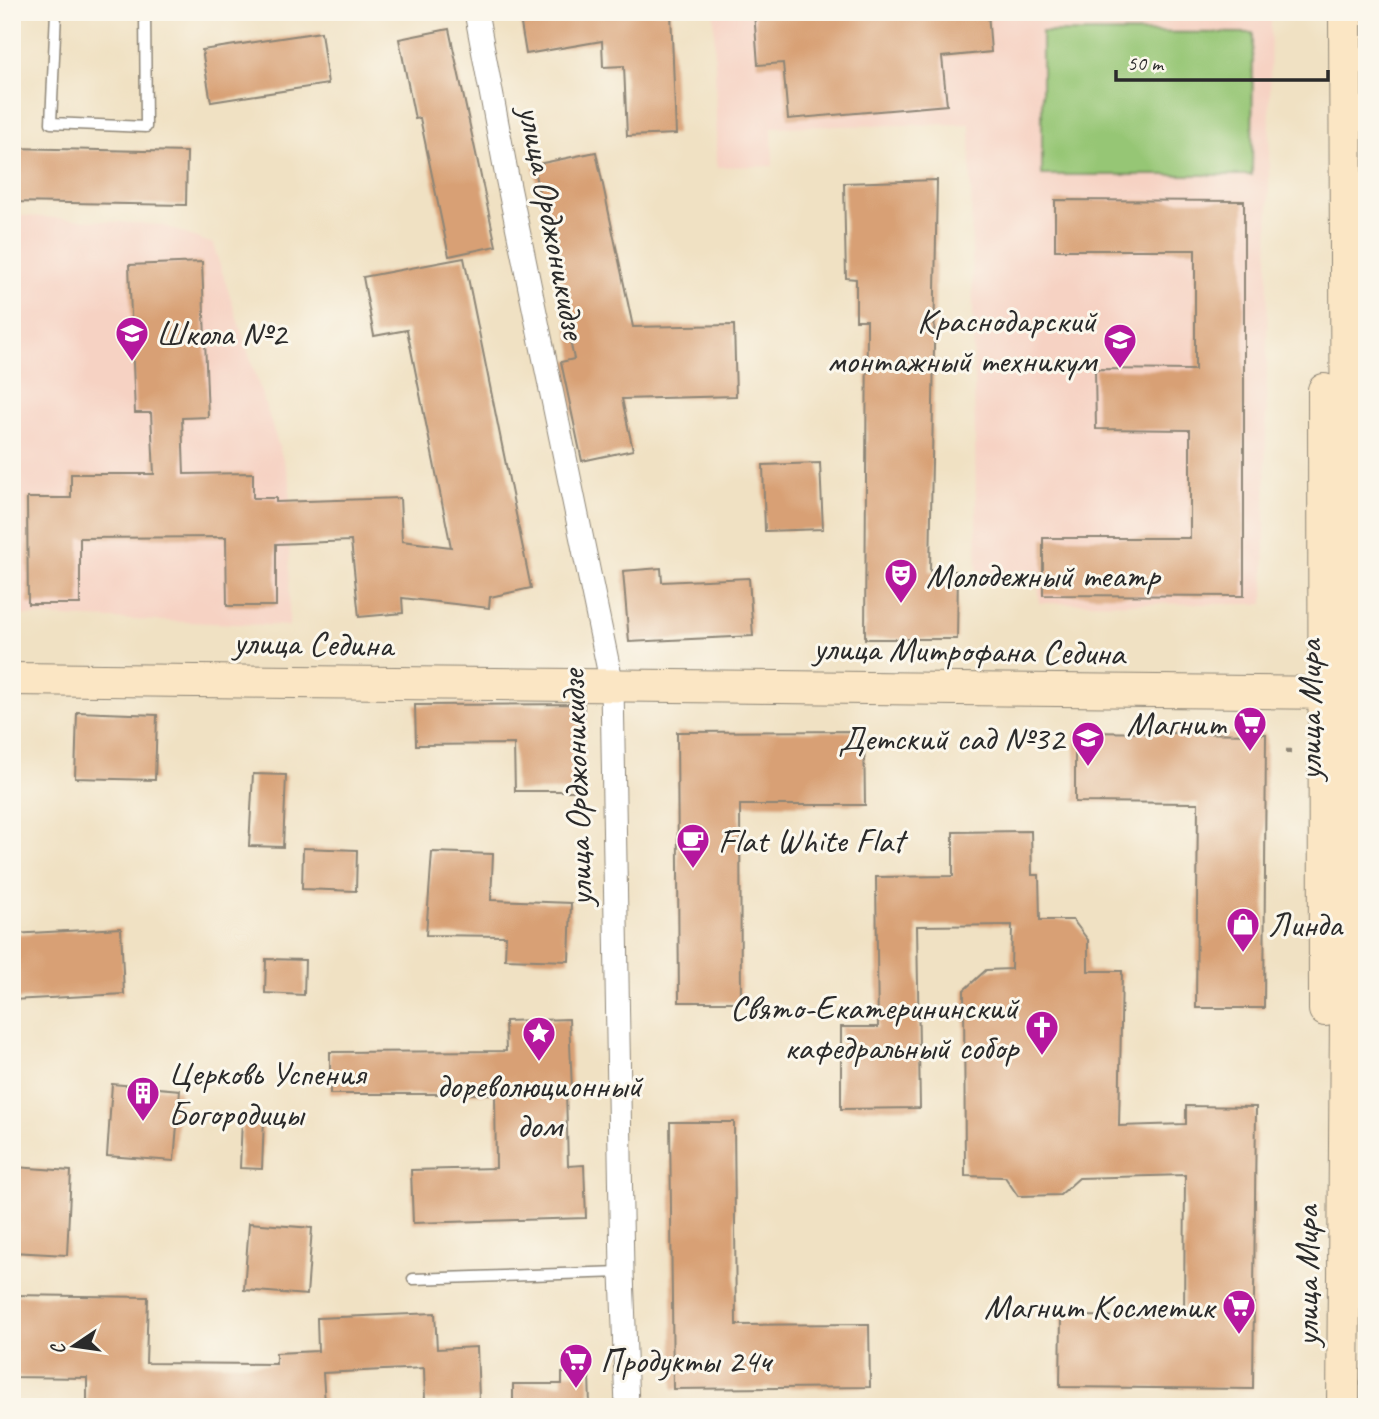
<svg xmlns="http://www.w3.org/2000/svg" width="1379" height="1419" font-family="Caveat,sans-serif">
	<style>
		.built { fill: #f6d2c3 }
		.green { fill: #96c675; stroke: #607850; stroke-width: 2 }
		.building { fill: #d8a075 }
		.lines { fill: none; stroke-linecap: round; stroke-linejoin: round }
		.lane-casing { stroke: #8e8677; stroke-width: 13 }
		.street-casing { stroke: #8e8677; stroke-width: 25 }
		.secondary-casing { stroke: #8e8677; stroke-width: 34 }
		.path { stroke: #8e8677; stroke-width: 4.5; stroke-dasharray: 5 5; stroke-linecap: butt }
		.lane { stroke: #fff; stroke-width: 10 }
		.street { stroke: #fff; stroke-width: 23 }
		.secondary { stroke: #fbe6c4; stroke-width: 32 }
		.labels { text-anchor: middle; stroke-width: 6; stroke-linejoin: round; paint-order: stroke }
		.street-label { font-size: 35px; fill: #2b2b2b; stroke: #fbf7ec }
		.poi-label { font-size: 35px; fill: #2b2b2b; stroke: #fbf7ec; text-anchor: start }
	</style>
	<rect width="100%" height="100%" fill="#fbf7ec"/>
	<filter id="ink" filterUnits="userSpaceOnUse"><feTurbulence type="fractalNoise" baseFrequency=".0143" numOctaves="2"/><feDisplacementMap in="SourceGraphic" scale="14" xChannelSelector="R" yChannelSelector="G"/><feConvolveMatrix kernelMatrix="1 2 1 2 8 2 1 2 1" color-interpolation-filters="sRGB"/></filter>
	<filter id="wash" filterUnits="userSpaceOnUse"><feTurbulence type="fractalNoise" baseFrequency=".00686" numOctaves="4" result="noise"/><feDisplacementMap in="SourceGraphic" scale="28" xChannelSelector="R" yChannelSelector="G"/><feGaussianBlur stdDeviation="1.57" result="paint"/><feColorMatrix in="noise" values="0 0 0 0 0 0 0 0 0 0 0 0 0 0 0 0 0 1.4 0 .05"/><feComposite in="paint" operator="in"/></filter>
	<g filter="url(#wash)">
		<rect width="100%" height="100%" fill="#f0e1c3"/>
		<path class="built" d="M 714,12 L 1271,12 L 1264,604 L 1039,603 L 1038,574 L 977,575 L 970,124 L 772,127 L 773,166 L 717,167 Z
			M 12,215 L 161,225 L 213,244 L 290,481 L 289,626 L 12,615 Z"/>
		<path class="green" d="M 1042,32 L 1253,33 L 1252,175 L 1042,175 Z"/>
		<g id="blocks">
			<path class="building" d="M 519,12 L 671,12 L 676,134 L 627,136 L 624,66 L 603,67 L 602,41 L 526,54 Z
				M 754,12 L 988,12 L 991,52 L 942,57 L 947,105 L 788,119 L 783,63 L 758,65 Z
				M 449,29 L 496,246 L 449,256 L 420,118 L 415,119 L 399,39 Z
				M 321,32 L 328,84 L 211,102 L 202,50 Z
				M 12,148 L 187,152 L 186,205 L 12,202 Z
				M 596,152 L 633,327 L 734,325 L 736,396 L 622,399 L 633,450 L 582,461 L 561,362 L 574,359 L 533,165 Z
				M 937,180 L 930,571 L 958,571 L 957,639 L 865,639 L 867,320 L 856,320 L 856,279 L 846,278 L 844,183 Z
				M 1055,200 L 1244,201 L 1244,596 L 1043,595 L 1043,538 L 1190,538 L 1190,430 L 1096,429 L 1095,369 L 1195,370 L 1195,250 L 1055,250 Z
				M 464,258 L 531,588 L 490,597 L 489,608 L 402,598 L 403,613 L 359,617 L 351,541 L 276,544 L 276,606 L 227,606 L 226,537 L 80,538 L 80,604 L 28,604 L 27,498 L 71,498 L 71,474 L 154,474 L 151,413 L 135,413 L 129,265 L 202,262 L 208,417 L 182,418 L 184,474 L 253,473 L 253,498 L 276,498 L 276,502 L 400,498 L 402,541 L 451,547 L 407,330 L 374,336 L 363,277 Z
				M 820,463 L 823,529 L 765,531 L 763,465 Z
				M 661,568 L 662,582 L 749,578 L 753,636 L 629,642 L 623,571 Z
				M 584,704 L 584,791 L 515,791 L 514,744 L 416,745 L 415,705 Z
				M 77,712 L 157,715 L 155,780 L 75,778 Z
				M 864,731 L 865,805 L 740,805 L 741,1002 L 679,1002 L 677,732 Z
				M 1075,732 L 1266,734 L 1264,1008 L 1196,1008 L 1198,803 L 1075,802 Z
				M 253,774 L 286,775 L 283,847 L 249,846 Z
				M 1031,831 L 1032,875 L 1039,875 L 1040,920 L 1073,920 L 1088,940 L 1088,971 L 1122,971 L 1119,1126 L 1186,1124 L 1186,1106 L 1256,1107 L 1253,1389 L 1060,1387 L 1061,1316 L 1184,1317 L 1185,1175 L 1079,1178 L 1060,1195 L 1018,1196 L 1005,1177 L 965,1176 L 964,990 L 986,970 L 1011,969 L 1012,925 L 917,926 L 920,1108 L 841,1109 L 841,1027 L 878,1027 L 876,877 L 953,876 L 953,832 Z
				M 303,848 L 357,850 L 356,891 L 302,889 Z
				M 432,852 L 493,854 L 491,900 L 571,903 L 569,961 L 505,959 L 506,936 L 426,935 Z
				M 121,928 L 124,994 L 12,1000 L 12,934 Z
				M 266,959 L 305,960 L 304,995 L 265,993 Z
				M 569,1019 L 572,1090 L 566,1091 L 568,1166 L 584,1165 L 586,1218 L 413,1223 L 411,1170 L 496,1168 L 495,1094 L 330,1094 L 330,1052 L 506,1051 L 505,1021 Z
				M 112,1084 L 180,1090 L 174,1161 L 107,1156 Z
				M 242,1118 L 264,1118 L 262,1169 L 240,1168 Z
				M 670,1122 L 734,1122 L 736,1325 L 869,1324 L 870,1387 L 673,1389 Z
				M 15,1167 L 71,1171 L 67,1255 L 12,1252 Z
				M 249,1223 L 312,1228 L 307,1295 L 244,1290 Z
				M 12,1295 L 148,1297 L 146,1363 L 276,1364 L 276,1353 L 318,1351 L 317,1318 L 435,1313 L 437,1349 L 477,1347 L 479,1399 L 425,1401 L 424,1368 L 323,1373 L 325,1403 L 246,1407 L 87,1407 L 87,1378 L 12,1377 Z
				M 562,1373 L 589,1373 L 590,1407 L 513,1407 L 513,1384 L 562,1384 Z"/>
		</g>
	</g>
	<g filter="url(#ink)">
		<use href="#blocks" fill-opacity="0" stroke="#8e8677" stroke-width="2"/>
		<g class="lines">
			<defs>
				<path id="lane" d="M 56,12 L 51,123 L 146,127 L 145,12
					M 413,1279 L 622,1272"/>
				<path id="street" d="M 476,12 L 507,177 L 612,685 L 622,1272 L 627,1407"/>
				<path id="secondary" d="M 1324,390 L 1325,1010
					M 12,679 L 1344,693
					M 1343,1407 L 1348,754 L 1345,12"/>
			</defs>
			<use href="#lane" class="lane-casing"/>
			<use href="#street" class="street-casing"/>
			<use href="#secondary" class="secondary-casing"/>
			<path class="path" d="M 1286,751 L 1296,751"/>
			<use href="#lane" class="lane"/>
			<use href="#street" class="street"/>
			<use href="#secondary" class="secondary"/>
		</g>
	</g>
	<defs>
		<symbol id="school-pin" viewBox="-11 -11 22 30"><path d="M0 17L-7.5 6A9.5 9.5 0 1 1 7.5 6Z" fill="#b5179e" stroke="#fbf7ec"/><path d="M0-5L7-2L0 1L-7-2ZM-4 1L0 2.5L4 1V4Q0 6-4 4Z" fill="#fff"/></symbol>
		<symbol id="university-pin" viewBox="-11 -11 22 30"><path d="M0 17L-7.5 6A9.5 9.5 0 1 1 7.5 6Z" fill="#b5179e" stroke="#fbf7ec"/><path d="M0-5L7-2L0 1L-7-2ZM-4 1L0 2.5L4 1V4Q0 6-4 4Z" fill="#fff"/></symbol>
		<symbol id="theatre-pin" viewBox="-11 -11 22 30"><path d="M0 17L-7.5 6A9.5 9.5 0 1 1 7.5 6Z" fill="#b5179e" stroke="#fbf7ec"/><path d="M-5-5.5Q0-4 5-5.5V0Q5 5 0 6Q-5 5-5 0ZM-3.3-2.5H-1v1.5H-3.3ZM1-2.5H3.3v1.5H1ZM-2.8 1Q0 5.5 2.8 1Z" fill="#fff"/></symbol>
		<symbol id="supermarket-pin" viewBox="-11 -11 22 30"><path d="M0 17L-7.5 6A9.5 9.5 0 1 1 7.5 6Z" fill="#b5179e" stroke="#fbf7ec"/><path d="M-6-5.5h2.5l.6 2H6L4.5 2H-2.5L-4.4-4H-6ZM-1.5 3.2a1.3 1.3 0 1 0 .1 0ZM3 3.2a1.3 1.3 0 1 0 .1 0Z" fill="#fff"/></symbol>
		<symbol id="cafe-pin" viewBox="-11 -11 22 30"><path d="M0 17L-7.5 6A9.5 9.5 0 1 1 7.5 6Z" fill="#b5179e" stroke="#fbf7ec"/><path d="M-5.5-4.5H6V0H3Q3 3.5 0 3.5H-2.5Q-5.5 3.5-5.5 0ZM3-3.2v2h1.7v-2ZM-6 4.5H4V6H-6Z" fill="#fff"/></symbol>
		<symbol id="shop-pin" viewBox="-11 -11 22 30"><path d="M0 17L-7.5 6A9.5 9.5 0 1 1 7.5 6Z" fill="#b5179e" stroke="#fbf7ec"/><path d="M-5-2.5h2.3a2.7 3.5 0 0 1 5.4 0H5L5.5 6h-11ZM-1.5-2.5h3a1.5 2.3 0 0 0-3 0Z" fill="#fff"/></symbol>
		<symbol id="church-pin" viewBox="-11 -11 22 30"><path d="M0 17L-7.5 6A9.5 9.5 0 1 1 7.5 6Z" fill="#b5179e" stroke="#fbf7ec"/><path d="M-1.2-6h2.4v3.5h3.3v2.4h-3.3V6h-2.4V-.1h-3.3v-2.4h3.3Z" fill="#fff"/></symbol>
		<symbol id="sight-pin" viewBox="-11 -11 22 30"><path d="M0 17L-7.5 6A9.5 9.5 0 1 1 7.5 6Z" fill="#b5179e" stroke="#fbf7ec"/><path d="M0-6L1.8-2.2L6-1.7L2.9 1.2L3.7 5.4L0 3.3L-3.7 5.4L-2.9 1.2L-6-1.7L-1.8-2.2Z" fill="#fff"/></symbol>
		<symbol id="building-pin" viewBox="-11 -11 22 30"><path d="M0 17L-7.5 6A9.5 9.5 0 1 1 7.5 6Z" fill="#b5179e" stroke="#fbf7ec"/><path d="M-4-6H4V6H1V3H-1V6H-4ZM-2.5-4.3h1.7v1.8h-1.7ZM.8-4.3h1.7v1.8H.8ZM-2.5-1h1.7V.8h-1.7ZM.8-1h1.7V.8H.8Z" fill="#fff"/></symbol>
	</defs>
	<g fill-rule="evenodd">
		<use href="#school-pin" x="113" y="314" width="38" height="52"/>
		<use href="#university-pin" x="1101" y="321" width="38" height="52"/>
		<use href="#theatre-pin" x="882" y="556" width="38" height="52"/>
		<use href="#supermarket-pin" x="1231" y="704" width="38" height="52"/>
		<use href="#school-pin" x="1069" y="719" width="38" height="52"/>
		<use href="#cafe-pin" x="674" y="821" width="38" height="52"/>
		<use href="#shop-pin" x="1224" y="905" width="38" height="52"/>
		<use href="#church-pin" x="1023" y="1008" width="38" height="52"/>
		<use href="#sight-pin" x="520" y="1014" width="38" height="52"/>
		<use href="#building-pin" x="124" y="1074" width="38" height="52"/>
		<use href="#supermarket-pin" x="1220" y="1287" width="38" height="52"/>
		<use href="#supermarket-pin" x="557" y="1341" width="38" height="52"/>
	</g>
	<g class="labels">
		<g class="street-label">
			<text transform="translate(553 222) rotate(79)" y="12">улица Орджоникидзе</text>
			<text transform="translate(313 643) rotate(1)" y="12">улица Седина</text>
			<text transform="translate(969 650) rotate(1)" y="12">улица Митрофана Седина</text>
			<text transform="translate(1309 710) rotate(-90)" y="12">улица Мира</text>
			<text transform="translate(576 788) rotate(-92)" y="12">улица Орджоникидзе</text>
			<text transform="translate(1306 1276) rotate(-90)" y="12">улица Мира</text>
		</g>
		<g class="poi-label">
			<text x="1096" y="332" text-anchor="end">Краснодарский<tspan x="1096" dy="40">монтажный техникум</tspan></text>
			<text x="156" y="345">Школа №2</text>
			<text x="926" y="587">Молодежный театр</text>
			<text x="1226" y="735" text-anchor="end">Магнит</text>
			<text x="1064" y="750" text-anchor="end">Детский сад №32</text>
			<text x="718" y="852">Flat White Flat</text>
			<text x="1268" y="936">Линда</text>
			<text x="1018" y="1019" text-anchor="end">Свято-Екатерининский<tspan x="1018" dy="40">кафедральный собор</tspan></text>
			<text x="168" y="1085">Церковь Успения<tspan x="168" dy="40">Богородицы</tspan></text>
			<text x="539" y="1097" text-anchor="middle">дореволюционный<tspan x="539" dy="40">дом</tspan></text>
			<text x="1214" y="1318" text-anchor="end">Магнит Косметик</text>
			<text x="600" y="1372">Продукты 24ч</text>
		</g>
	</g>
	<rect width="1379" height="1419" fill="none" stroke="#fbf7ec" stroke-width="42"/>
	<g transform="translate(74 1346) rotate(257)" stroke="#fbf7ec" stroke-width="5" paint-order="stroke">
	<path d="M0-5L12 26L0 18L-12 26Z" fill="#2b2b2b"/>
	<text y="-10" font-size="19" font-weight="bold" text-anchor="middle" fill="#2b2b2b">С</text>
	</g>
	<path d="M1116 70v10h212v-10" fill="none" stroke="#2b2b2b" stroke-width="3.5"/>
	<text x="1127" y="70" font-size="21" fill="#2b2b2b" stroke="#fbf7ec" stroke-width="5" paint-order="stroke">50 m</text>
</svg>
